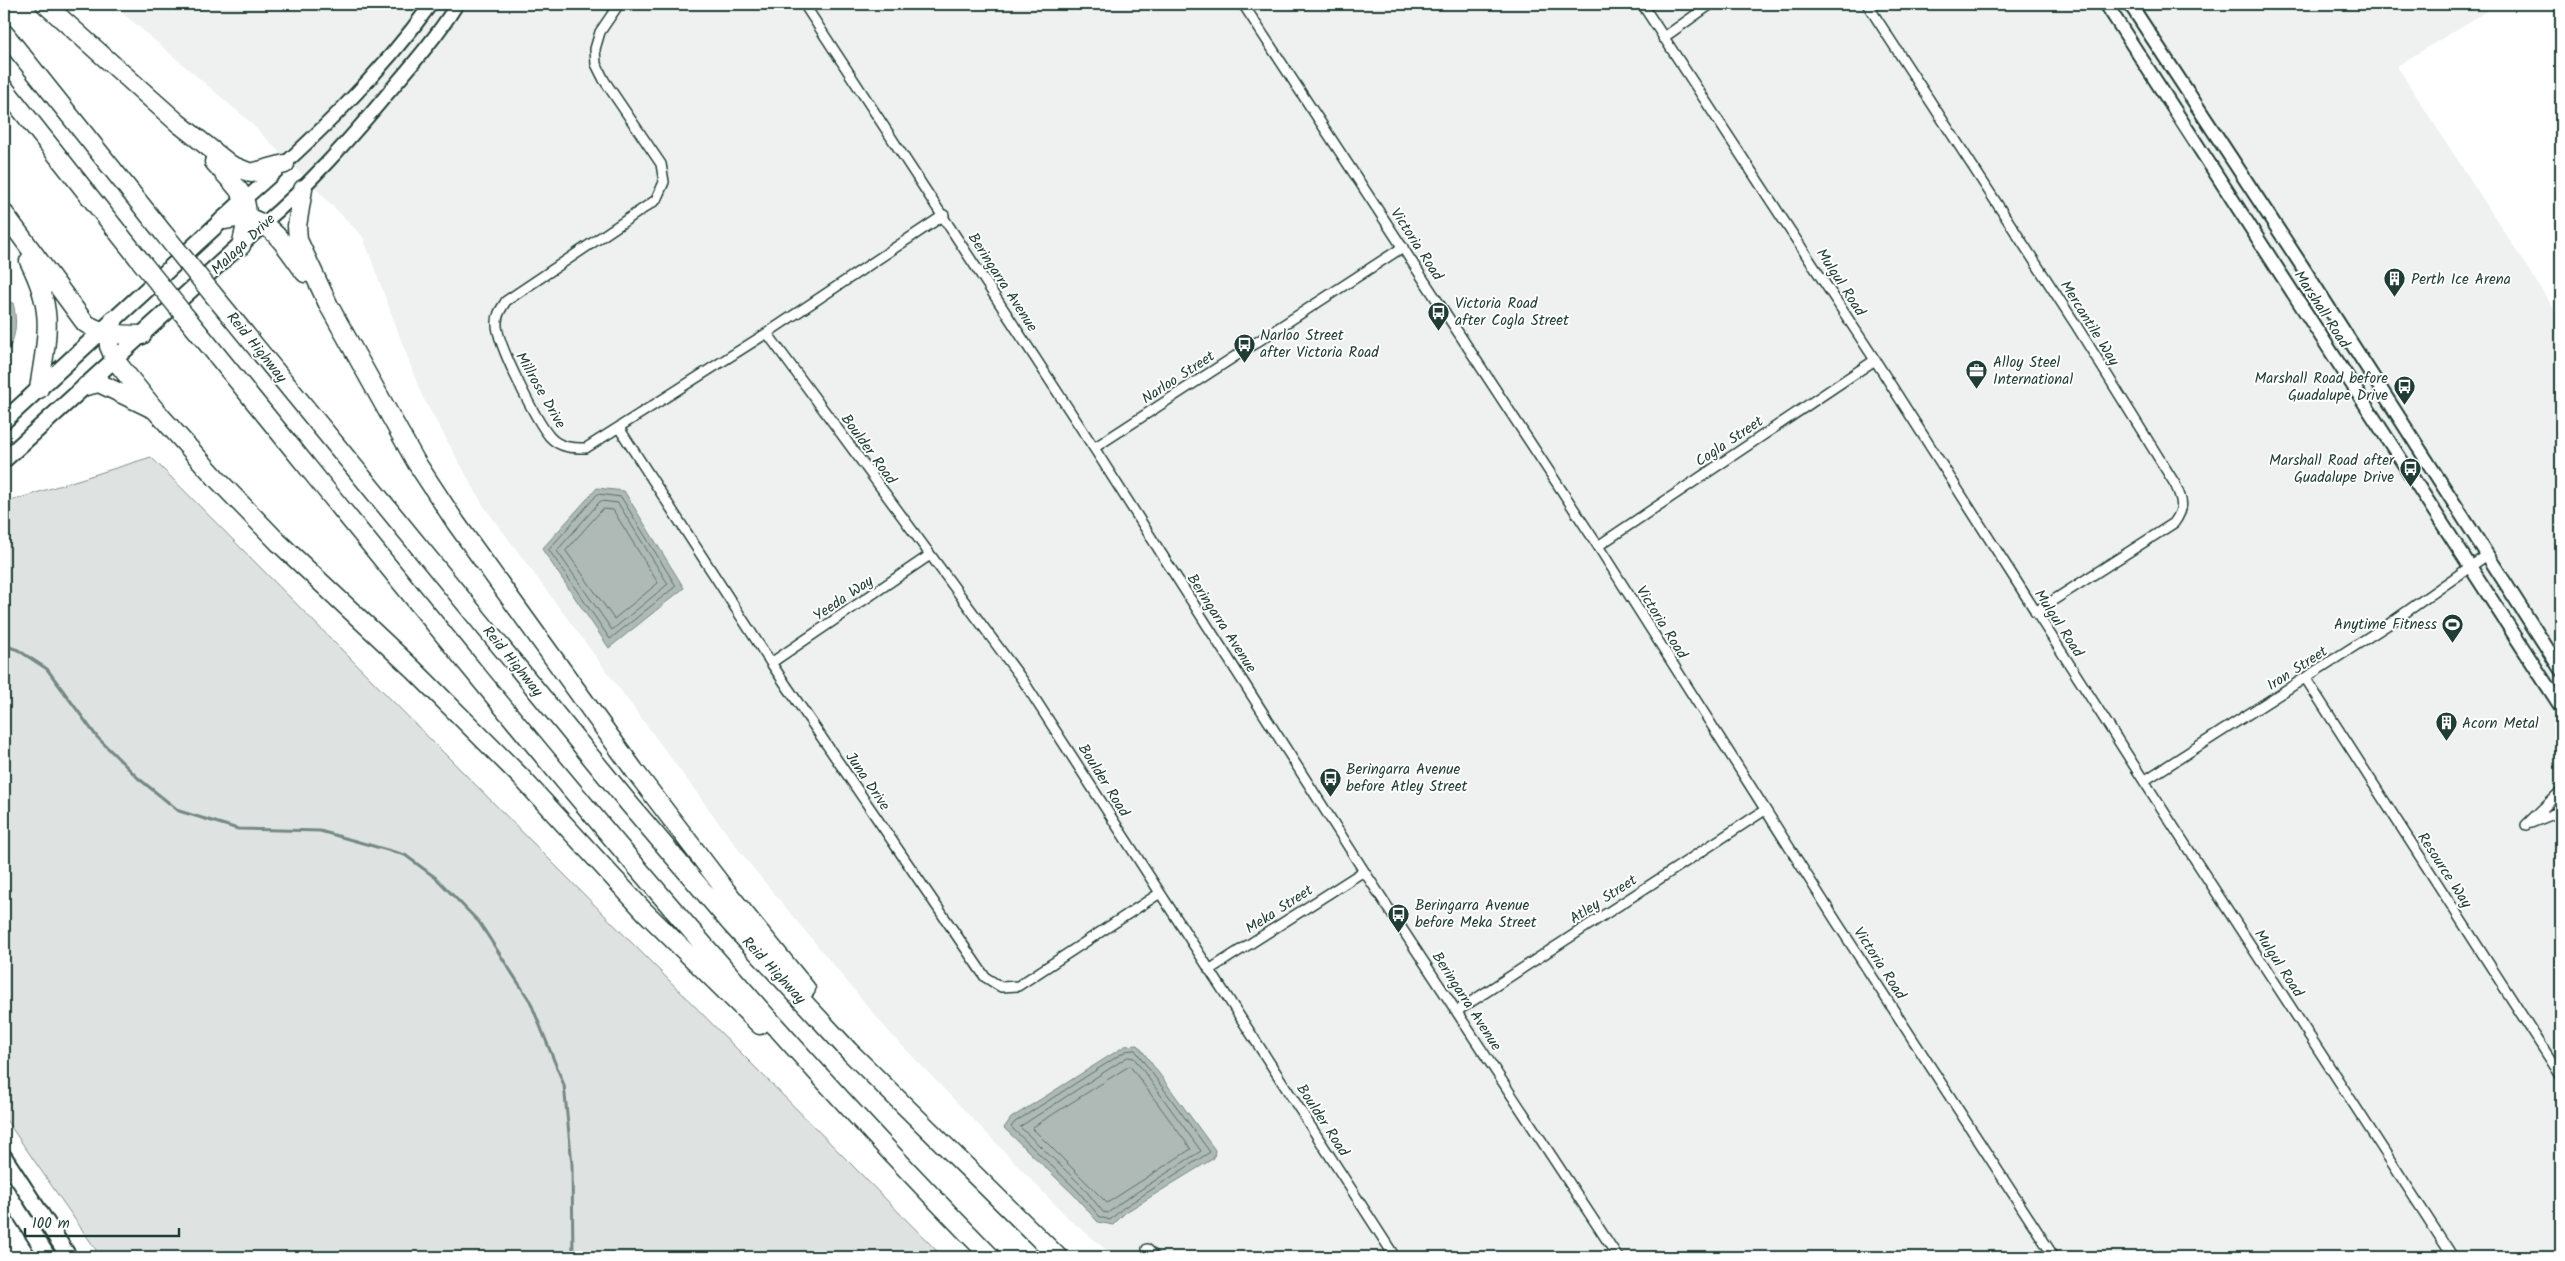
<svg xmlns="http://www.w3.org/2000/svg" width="2565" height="1261" font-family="Kalam,sans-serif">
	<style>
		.built { fill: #eef1f0 }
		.green { fill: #dee3e2; stroke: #7e908b }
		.water { fill: #afbab7; stroke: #758883 }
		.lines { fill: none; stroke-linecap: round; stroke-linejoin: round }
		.shore { stroke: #596f68; stroke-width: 1 }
		.stream { stroke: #758883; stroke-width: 3 }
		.minor-casing { stroke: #1f3d34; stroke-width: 12 }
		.secondary-casing { stroke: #1f3d34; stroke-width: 16 }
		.primary-casing { stroke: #1f3d34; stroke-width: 19 }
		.motorway-casing { stroke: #1f3d34; stroke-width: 21 }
		.minor { stroke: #fff; stroke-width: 9 }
		.secondary { stroke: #fff; stroke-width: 12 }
		.primary { stroke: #fff; stroke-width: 15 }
		.motorway { stroke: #fff; stroke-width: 18 }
		.motorway-bridge-casing { stroke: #1f3d34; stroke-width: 21; stroke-linecap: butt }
		.motorway-bridge { stroke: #fff; stroke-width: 18 }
		.labels { text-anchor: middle; stroke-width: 4; stroke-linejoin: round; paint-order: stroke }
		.street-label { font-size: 15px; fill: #1f3d34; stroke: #fff }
		.poi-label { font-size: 15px; fill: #1f3d34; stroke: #fff; text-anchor: start }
	</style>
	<rect width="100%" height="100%" fill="#fff"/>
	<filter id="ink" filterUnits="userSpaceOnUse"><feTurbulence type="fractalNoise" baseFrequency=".02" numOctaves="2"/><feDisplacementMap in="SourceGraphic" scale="10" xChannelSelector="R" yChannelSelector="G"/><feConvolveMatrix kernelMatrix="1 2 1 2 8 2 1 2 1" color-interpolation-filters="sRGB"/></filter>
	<g filter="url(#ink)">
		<path class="built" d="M 112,4 L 2493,4 L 2495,6 L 2397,66 L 2561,320 L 2561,1257 L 1115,1257 L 1070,1220 L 889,1032 L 748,862 L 483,505 L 421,394 L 363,237 L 249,121 Z"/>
		<path class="green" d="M 151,457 L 943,1257 L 101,1257 L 4,1117 L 4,503 Z"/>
		<path class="water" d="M 4,301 L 13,303 C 18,323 16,340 4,357 Z
			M 597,488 L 624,491 L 684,588 L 609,648 L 542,549 Z
			M 1138,1045 L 1215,1150 L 1214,1158 L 1126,1212 L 1113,1225 L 1098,1222 L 1074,1195 L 1004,1128 L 1011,1118 L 1125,1046 Z"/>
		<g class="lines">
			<path class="shore" d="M 598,494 L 621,497 L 676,586 L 610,639 L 549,550 Z
				M 601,501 L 618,503 L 668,584 L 612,630 L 557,551 Z
				M 603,509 L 613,510 L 658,583 L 614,619 L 566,551 Z
				M 1135,1050 L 1210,1152 L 1123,1208 L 1110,1220 L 1100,1217 L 1078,1191 L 1011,1127 L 1015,1122 L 1126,1051 Z
				M 1128,1057 L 1134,1058 L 1201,1151 L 1120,1203 L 1108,1213 L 1103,1212 L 1083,1187 L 1020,1127 Z
				M 1130,1066 L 1191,1149 L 1107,1203 L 1032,1128 Z"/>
			<path class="stream" d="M 4,645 L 18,650 L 47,669 L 97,737 L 138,778 L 179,811 L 238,829 L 320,831 L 405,855 L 436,878 L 479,922 L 530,1001 L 564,1085 L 572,1164 L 573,1257"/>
			<defs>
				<path id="minor" d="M 619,4 L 600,32 L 595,49 L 596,64 L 604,80 L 661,164 L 664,182 L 656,200 L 506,301 C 502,308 497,313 497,322 C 495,341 537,422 550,437 C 560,448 573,448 586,448 L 767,333 L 944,215
					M 804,4 L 1094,448 L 1364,871 L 1618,1257
					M 1243,4 L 1598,546 L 1836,921 L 2054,1257
					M 1642,4 L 1875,360 L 2144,781 L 2453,1257
					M 1867,4 L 2076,325 L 2175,484 C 2183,501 2185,508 2174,523 L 2035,612
					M 1663,38 L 1711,4
					M 767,333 L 1024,682 L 1395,1257
					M 619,428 L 771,663 L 985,977 L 1001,987 L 1018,986 L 1160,893
					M 1094,448 L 1403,247
					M 1598,546 L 1875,360
					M 771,663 L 930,555
					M 2306,679 L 2561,1076
					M 2144,781 L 2389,624 L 2487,555
					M 2531,823 L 2561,811
					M 2526,825 L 2561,791
					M 1209,970 L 1364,871
					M 1457,1011 L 1765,810
					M 1147,1249 L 1155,1257"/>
				<path id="secondary" d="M 2106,4 L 2561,707
					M 2130,4 L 2302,266 L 2561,670
					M 245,199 C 313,140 378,77 431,4
					M 262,225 C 309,185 349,140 389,92 C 413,64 438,35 457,4"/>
				<path id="primary" d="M 4,421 L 245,199
					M 4,460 L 262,225
					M 4,1157 L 69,1257
					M 4,1188 L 48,1257"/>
				<path id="motorway" d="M 45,4 L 178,123 L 231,165 L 251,173 L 285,164
					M 4,33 L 165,235
					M 4,88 L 139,259
					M 214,162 C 245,197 254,198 241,246
					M 303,189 L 297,226 L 298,240 L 329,306 L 416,462 L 456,523 L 634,770 L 727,892 L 806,989
					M 4,213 L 85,323 C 103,335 121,335 142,335
					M 224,220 C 231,219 240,217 247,218 C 273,222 291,254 305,273
					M 29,261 C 55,312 47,335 39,389
					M 211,292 L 631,806 L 732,925 L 849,1051 L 1058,1257
					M 185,316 C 446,636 701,963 991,1257
					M 114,319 L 109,334 L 109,346 L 115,360 L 156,411 L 217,479 L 278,542 L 414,670 L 520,776 L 645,912 L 760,1025
					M 86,386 L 99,383 L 151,408"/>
			</defs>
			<use href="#minor" class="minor-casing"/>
			<use href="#secondary" class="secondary-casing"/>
			<use href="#primary" class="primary-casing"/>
			<use href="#motorway" class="motorway-casing"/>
			<use href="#minor" class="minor"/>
			<use href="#secondary" class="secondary"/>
			<use href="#primary" class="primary"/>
			<use href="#motorway" class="motorway"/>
			<defs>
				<path id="motorway-bridge" d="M 165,235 L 211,292
					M 139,259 L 185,316"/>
			</defs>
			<use href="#motorway-bridge" class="motorway-bridge-casing"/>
			<use href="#motorway-bridge" class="motorway-bridge"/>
		</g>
	</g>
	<defs>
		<symbol id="building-pin" viewBox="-11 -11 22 30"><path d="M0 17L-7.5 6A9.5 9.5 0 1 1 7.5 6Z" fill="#1f3d34" stroke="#fff"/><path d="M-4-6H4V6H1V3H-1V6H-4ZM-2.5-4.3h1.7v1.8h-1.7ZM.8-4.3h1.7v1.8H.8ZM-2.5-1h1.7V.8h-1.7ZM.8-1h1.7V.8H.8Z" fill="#fff"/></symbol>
		<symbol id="bus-pin" viewBox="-11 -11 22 30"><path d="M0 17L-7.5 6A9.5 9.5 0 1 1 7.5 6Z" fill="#1f3d34" stroke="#fff"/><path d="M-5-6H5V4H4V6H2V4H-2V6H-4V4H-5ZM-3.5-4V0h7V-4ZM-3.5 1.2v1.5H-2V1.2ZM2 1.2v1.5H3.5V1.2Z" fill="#fff"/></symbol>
		<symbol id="office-pin" viewBox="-11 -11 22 30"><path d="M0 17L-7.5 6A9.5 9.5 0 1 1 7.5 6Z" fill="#1f3d34" stroke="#fff"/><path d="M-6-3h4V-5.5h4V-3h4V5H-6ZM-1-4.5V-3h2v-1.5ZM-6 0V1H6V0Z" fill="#fff"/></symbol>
		<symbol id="stadium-pin" viewBox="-11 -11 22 30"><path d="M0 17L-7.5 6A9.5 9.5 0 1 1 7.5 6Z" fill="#1f3d34" stroke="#fff"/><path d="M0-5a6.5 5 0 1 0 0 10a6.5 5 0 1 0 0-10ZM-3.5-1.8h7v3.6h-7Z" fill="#fff"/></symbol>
	</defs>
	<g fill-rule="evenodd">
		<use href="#building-pin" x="2382" y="266" width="25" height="34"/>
		<use href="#bus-pin" x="1426" y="300" width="25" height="34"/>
		<use href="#bus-pin" x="1232" y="332" width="25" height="34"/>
		<use href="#office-pin" x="1964" y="358" width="25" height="34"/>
		<use href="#bus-pin" x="2392" y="374" width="25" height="34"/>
		<use href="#bus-pin" x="2398" y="456" width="25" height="34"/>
		<use href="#stadium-pin" x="2440" y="612" width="25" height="34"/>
		<use href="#building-pin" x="2434" y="710" width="25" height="34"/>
		<use href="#bus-pin" x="1318" y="766" width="25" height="34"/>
		<use href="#bus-pin" x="1386" y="902" width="25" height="34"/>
	</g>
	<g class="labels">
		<g class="street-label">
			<text transform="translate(243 244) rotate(-43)" y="5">Malaga Drive</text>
			<text transform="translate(1417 244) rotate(57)" y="5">Victoria Road</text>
			<text transform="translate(1003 282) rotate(57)" y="5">Beringarra Avenue</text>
			<text transform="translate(1841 282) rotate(57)" y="5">Mulgul Road</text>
			<text transform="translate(2322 309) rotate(57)" y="5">Marshall Road</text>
			<text transform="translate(2090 323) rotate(58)" y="5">Mercantile Way</text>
			<text transform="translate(257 347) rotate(51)" y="5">Reid Highway</text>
			<text transform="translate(1178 377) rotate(-33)" y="5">Narloo Street</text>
			<text transform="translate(541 390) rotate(60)" y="5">Millrose Drive</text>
			<text transform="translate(1729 441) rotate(-34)" y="5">Cogla Street</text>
			<text transform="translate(869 449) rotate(54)" y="5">Boulder Road</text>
			<text transform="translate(843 598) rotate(-34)" y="5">Yeeda Way</text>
			<text transform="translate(1662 622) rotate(58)" y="5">Victoria Road</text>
			<text transform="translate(1222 623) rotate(57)" y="5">Beringarra Avenue</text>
			<text transform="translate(2059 623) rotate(57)" y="5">Mulgul Road</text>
			<text transform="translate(513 661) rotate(51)" y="5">Reid Highway</text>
			<text transform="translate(2297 668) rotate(-33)" y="5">Iron Street</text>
			<text transform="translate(1104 780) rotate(58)" y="5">Boulder Road</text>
			<text transform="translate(868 781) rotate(56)" y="5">Juna Drive</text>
			<text transform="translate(2445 870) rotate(57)" y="5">Resource Way</text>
			<text transform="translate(1603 899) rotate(-33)" y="5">Atley Street</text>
			<text transform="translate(1279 909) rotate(-33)" y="5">Meka Street</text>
			<text transform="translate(1880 963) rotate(57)" y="5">Victoria Road</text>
			<text transform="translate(2279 963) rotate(57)" y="5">Mulgul Road</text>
			<text transform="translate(774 970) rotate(47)" y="5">Reid Highway</text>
			<text transform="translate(1467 1001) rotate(57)" y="5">Beringarra Avenue</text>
			<text transform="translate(1323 1120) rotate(57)" y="5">Boulder Road</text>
		</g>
		<g class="poi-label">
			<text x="2411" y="284">Perth Ice Arena</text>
			<text x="1455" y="308">Victoria Road<tspan x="1455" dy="17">after Cogla Street</tspan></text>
			<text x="1260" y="340">Narloo Street<tspan x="1260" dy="17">after Victoria Road</tspan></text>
			<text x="1993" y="367">Alloy Steel<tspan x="1993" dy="17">International</tspan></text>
			<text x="2388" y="383" text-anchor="end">Marshall Road before<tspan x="2388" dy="17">Guadalupe Drive</tspan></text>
			<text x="2394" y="465" text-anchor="end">Marshall Road after<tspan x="2394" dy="17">Guadalupe Drive</tspan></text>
			<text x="2437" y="629" text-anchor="end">Anytime Fitness</text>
			<text x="2462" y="728">Acorn Metal</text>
			<text x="1346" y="774">Beringarra Avenue<tspan x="1346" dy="17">before Atley Street</tspan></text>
			<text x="1415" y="910">Beringarra Avenue<tspan x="1415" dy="17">before Meka Street</tspan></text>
		</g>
	</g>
	<rect width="2565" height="1261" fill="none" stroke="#fff" stroke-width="20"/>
	<rect x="10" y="10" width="2545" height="1241" fill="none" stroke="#1f3d34" stroke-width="2" filter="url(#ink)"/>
	<path d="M25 1228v8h154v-8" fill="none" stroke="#1f3d34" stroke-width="2.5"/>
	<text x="32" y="1228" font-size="15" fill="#1f3d34" stroke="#ffffff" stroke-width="4" paint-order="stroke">100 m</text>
</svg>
